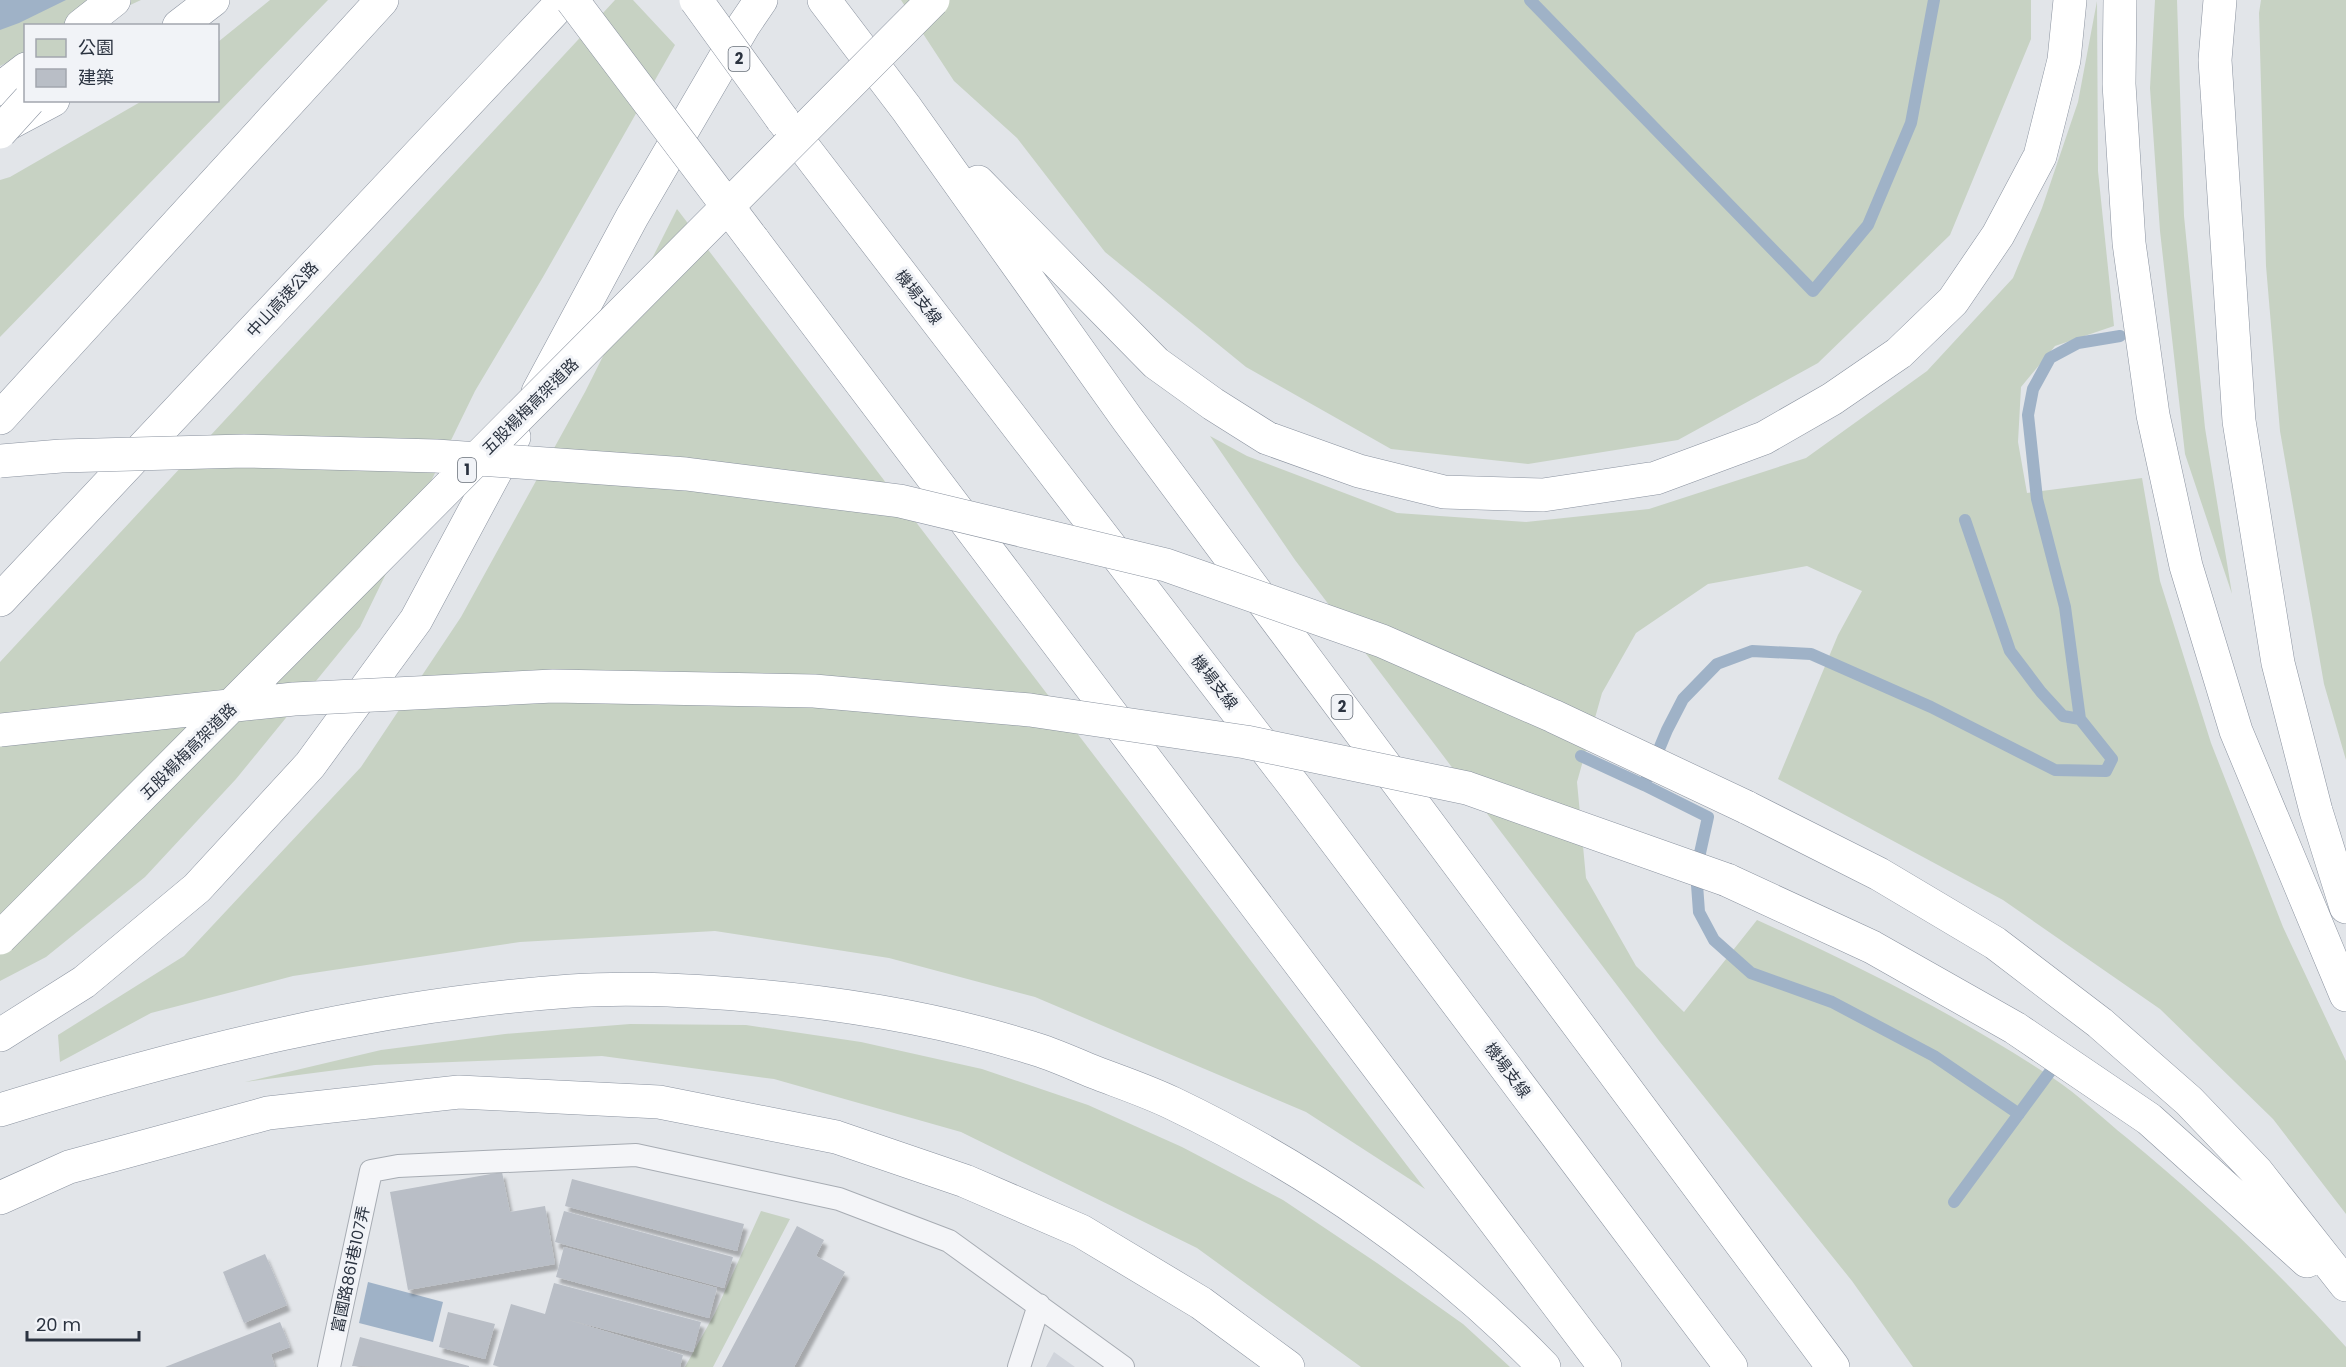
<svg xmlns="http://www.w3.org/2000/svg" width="2346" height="1367" font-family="Poppins,'Noto Sans TC',sans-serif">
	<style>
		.built { fill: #d0d4db }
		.green { fill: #c7d2c3 }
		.water { fill: #9fb2c7 }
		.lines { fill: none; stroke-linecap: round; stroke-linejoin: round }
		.stream { stroke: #9fb2c7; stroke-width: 12 }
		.building { fill: #b9bec6; filter: url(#shadow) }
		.lane-casing { stroke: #a7acb3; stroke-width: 24 }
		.highway-casing { stroke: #8a929f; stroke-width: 34 }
		.lane { stroke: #f4f5f8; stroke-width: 22 }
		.highway { stroke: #fff; stroke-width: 33 }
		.highway-bridge-casing { stroke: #8a929f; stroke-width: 34; stroke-linecap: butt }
		.highway-bridge { stroke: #fff; stroke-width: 33 }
		.labels { text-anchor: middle; stroke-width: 6; stroke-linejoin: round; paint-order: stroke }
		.shield { fill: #f1f3f7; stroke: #666d77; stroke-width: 1.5 }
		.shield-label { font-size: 15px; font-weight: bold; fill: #2b3340 }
		.street-label { font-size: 16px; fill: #2b3340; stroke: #f1f3f7 }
	</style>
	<defs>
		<filter id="shadow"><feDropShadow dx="3.5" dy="6" stdDeviation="1.5" flood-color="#0004"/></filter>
	</defs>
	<rect width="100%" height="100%" fill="#e2e5e9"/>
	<path class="built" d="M 1054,1352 L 1075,1367 L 1046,1367 Z"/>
	<path class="green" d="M 0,0 L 141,0 L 87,25 L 26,26 L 25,54 L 0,66 Z
		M 270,0 L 328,0 L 0,337 L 0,180 L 10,177 L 142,101 L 218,100 L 218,42 Z
		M 615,0 L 633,0 L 675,45 L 543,277 L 475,391 L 360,627 L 236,779 L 145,877 L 46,957 L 0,981 L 0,662 Z
		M 901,0 L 2031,0 L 2031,39 L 1950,235 L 1818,363 L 1678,440 L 1528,464 L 1391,449 L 1246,367 L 1105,252 L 1017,138 L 954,81 Z
		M 2155,0 L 2177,0 L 2184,216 L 2205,428 L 2232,594 L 2185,454 L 2160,231 L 2150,88 Z
		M 2261,0 L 2346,0 L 2346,760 L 2324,684 L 2280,431 L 2266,266 L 2259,13 Z
		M 2097,1 L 2098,171 L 2114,326 L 2055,346 L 2021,387 L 2018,442 L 2027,493 L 2142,478 L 2160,581 L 2211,743 L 2283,927 L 2346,1061 L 2346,1214 L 2273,1119 L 2160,1009 L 2003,900 L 1778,779 L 1838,635 L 1862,591 L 1807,566 L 1708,584 L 1636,633 L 1602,693 L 1577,782 L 1586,878 L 1636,966 L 1684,1012 L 1757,920 C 1859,966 1959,1016 2053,1078 C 2079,1095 2102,1118 2127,1138 C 2205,1202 2278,1271 2346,1347 L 2346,1367 L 1913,1367 L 1852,1281 L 1660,1042 L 1295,560 L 1210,436 L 1247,456 L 1397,513 L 1526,522 L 1649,509 L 1806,458 L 1927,371 L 2013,278 L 2042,208 L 2078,102 Z
		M 677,209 L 1425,1189 L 1306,1112 L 1035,997 L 889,958 L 715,931 L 520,942 L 293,976 L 151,1013 L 60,1062 L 58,1035 L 184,956 L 361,767 L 461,617 L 585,392 Z
		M 630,1024 L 746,1025 L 861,1042 L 982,1069 L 1088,1105 L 1182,1147 L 1283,1200 L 1377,1263 L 1463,1324 L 1510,1367 L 1361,1367 L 1197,1248 L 961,1132 L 774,1079 L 602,1056 L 375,1065 L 245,1082 L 381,1050 L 505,1034 Z
		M 761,1211 L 790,1219 L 713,1367 L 685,1367 L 715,1313 Z"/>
	<path class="water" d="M 0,0 L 66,0 L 19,23 L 0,30 Z
		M 368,1282 L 443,1302 L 433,1342 L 359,1323 Z"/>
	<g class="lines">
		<path class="stream" d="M 1530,0 L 1813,291 L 1868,225 L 1911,123 L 1934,0
			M 1965,520 L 2010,651 L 2041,692 L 2063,716 L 2080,719 L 2065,607 L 2037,499 L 2028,415 L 2033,389 L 2050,358 L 2078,343 L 2120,336
			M 1581,756 L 1644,785 L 1667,730 L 1683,699 L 1717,664 L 1752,651 L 1811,654 L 1931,707 L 2055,770 L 2106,771 L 2112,759 L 2080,719
			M 1644,785 L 1708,817 L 1696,871 L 1699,912 L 1714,940 L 1751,973 L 1832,1002 L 1934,1056 L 2019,1114
			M 1954,1202 L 2052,1069"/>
	</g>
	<path class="building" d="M 502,1172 L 510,1212 L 545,1206 L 555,1264 L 408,1290 L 390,1192 Z
		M 572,1179 L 744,1224 L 737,1251 L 565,1206 Z
		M 564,1211 L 733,1257 L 724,1288 L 555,1242 Z
		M 797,1226 L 824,1240 L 816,1256 L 845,1272 L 794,1367 L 722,1367 Z
		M 564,1247 L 717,1288 L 709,1318 L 556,1277 Z
		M 265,1254 L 287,1305 L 244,1323 L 223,1272 Z
		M 554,1283 L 701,1322 L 693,1352 L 565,1319 L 683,1355 L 680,1367 L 500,1367 L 493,1365 L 511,1304 L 545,1314 Z
		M 448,1312 L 495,1324 L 485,1359 L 439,1347 Z
		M 280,1322 L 290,1347 L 271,1354 L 275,1367 L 165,1367 Z
		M 360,1337 L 469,1366 L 469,1367 L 352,1366 Z"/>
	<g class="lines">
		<defs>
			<path id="lane" d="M 329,1367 L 371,1171 L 398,1166 L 636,1155 L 839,1199 L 949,1241 L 1123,1367
				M 1019,1367 L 1039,1305"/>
			<path id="highway" d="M 824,0 L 906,108 L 1128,420 L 1833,1367
				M 2120,0 L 2119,84 L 2129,243 L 2153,415 L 2186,566 L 2236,731 L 2346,995
				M 2220,0 L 2215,60 L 2239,421 L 2278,663 L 2316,811 L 2346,907
				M 81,26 L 114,0
				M 179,26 L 213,0
				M 0,89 L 26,69
				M 782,119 L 1295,787 L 1731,1367
				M 4,126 L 53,100
				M 978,182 L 1156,363 L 1213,404 L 1267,438 L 1359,471 L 1444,492 L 1543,495 L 1656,478 L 1764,438 L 1832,399 L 1899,353 L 1953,301 L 1998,235 L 2040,156 L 2064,60 L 2070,0
				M 753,240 L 1605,1367
				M 538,392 L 632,217 L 744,25 L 761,0
				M 0,418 L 382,0
				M 0,600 L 564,0
				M 1746,807 L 1879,874 L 1995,943 L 2100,1023 L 2189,1101 L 2257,1172 L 2346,1285
				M 1727,880 L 1872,947 L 2015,1028 L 2149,1119 L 2307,1261
				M 0,1035 L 84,982 L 197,888 L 310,765 L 416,620 L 514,437
				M 0,1110 C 187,1052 375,1005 571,991 C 629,987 688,990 746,995 C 842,1003 940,1019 1032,1048 C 1053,1054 1074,1064 1094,1072 C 1120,1082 1147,1091 1172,1103 C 1308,1168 1439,1258 1544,1367
				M 0,1198 L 69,1167 L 268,1113 L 459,1092 L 659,1102 L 836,1137 L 965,1181 L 1081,1231 L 1201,1303 L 1288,1367"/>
		</defs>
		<use href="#lane" class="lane-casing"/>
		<use href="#highway" class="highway-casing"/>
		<use href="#lane" class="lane"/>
		<use href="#highway" class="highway"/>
		<defs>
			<path id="highway-bridge" d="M 572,0 L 753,240
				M 696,0 L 782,119
				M 0,132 L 29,100
				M 0,461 L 61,456 L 244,451 L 436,456 L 686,474 L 900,501 L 1166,565 L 1382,641 L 1553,716 L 1746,807
				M 0,730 L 294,699 L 553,686 L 814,691 L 1030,710 L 1246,742 L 1467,788 L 1727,880
				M 0,938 L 933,0"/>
		</defs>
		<use href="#highway-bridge" class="highway-bridge-casing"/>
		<use href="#highway-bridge" class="highway-bridge"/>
	</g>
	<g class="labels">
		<g class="shield">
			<rect x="728.5" y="47" width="21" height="24" rx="4.5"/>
			<rect x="458" y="458" width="18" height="24" rx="4.5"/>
			<rect x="1331.5" y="695" width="21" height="24" rx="4.5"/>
		</g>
		<g class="shield-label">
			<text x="739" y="64">2</text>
			<text x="467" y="475">1</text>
			<text x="1342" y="712">2</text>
		</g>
		<g class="street-label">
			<text transform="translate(919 297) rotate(52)" y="6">機場支線</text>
			<text transform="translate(282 299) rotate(-47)" y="6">中山高速公路</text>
			<text transform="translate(530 406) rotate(-45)" y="6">五股楊梅高架道路</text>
			<text transform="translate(1215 682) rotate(52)" y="6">機場支線</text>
			<text transform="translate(188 751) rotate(-45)" y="6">五股楊梅高架道路</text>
			<text transform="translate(1508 1070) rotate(53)" y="6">機場支線</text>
			<text transform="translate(350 1269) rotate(-78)" y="6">富國路861巷107弄</text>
		</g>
	</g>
	<rect x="24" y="24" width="195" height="78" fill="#f1f3f7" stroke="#a2a6ae" stroke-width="1.5"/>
	<rect x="36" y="39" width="30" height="18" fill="#c7d2c3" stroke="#a2a6ae" stroke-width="1.5"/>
	<text x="78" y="54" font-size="18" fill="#2b3340">公園</text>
	<rect x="36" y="69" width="30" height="18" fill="#b9bec6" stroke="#a2a6ae" stroke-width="1.5"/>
	<text x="78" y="84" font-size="18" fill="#2b3340">建築</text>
	<path d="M27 1331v9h112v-9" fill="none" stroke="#2b3340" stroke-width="3"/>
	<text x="36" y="1331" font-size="18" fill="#2b3340" stroke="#f1f3f7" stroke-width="4.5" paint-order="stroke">20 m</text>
</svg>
